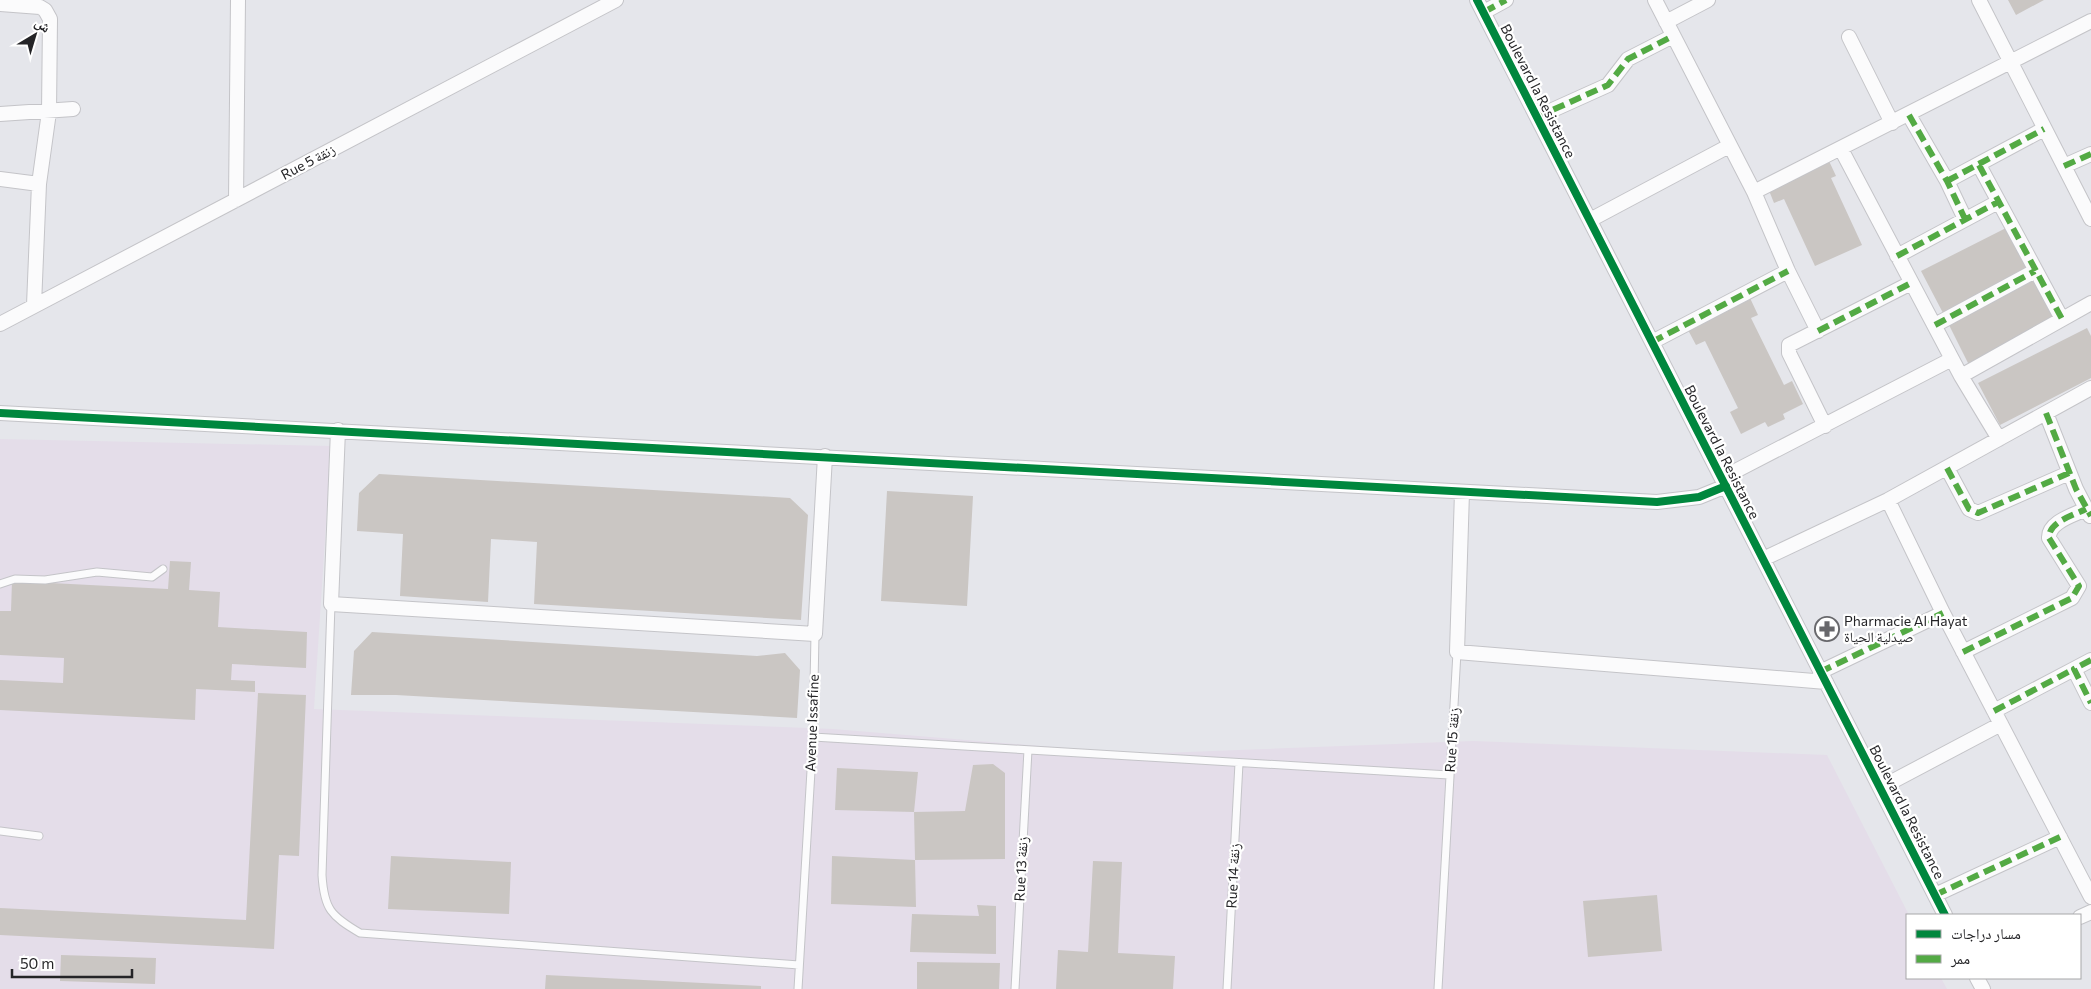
<svg xmlns="http://www.w3.org/2000/svg" width="2091" height="989" font-family="Commissioner,'Noto Naskh Arabic',sans-serif">
	<style>
		.industrial { fill: #e4dde9 }
		.building { fill: #cac6c3 }
		.lines { fill: none; stroke-linecap: round; stroke-linejoin: round }
		.service-casing { stroke: #c4c4c8; stroke-width: 9 }
		.minor-casing { stroke: #c4c4c8; stroke-width: 16 }
		.service { stroke: #fbfbfc; stroke-width: 7 }
		.minor { stroke: #fbfbfc; stroke-width: 14 }
		.quiet { stroke: #53aa44; stroke-width: 6; stroke-dasharray: 12 6; stroke-linecap: butt }
		.cycleway-casing { stroke: #fff; stroke-width: 11 }
		.cycleway { stroke: #00873e; stroke-width: 8 }
		.labels { text-anchor: middle; stroke-width: 4.5; stroke-linejoin: round; paint-order: stroke }
		.street-label { font-size: 14px; fill: #242427; stroke: #fff }
		.poi-label { font-size: 14px; fill: #242427; stroke: #fff; text-anchor: start }
	</style>
	<rect width="100%" height="100%" fill="#e5e6eb"/>
	<path class="industrial" d="M 0,439 L 331,446 L 314,709 L 833,729 L 1136,754 L 1473,741 L 1827,755 L 1909,915 L 1907,915 L 1907,978 L 1941,978 L 1947,989 L 0,989 Z"/>
	<path class="building" d="M 2008,0 L 2044,0 L 2016,15 Z
		M 1829,161 L 1836,176 L 1831,178 L 1862,245 L 1815,266 L 1784,199 L 1774,203 L 1768,188 Z
		M 2008,227 L 2030,269 L 1943,313 L 1921,271 Z
		M 2035,279 L 2056,321 L 1969,365 L 1948,323 Z
		M 1750,298 L 1758,315 L 1751,318 L 1784,385 L 1792,381 L 1803,404 L 1783,414 L 1785,419 L 1768,427 L 1765,422 L 1741,434 L 1730,412 L 1738,408 L 1705,341 L 1696,345 L 1688,330 Z
		M 2087,328 L 2091,336 L 2091,378 L 2000,425 L 1978,383 Z
		M 379,474 L 790,498 L 808,515 L 801,620 L 534,604 L 537,542 L 491,539 L 488,602 L 400,596 L 403,534 L 357,531 L 359,493 Z
		M 887,491 L 973,496 L 967,606 L 881,601 Z
		M 170,561 L 191,562 L 189,590 L 220,592 L 218,627 L 307,632 L 306,668 L 232,664 L 231,680 L 255,681 L 255,692 L 196,689 L 195,720 L 0,710 L 0,680 L 63,683 L 64,658 L 0,655 L 0,611 L 11,611 L 12,581 L 168,589 Z
		M 372,632 L 757,656 L 785,653 L 800,670 L 797,718 L 396,695 L 351,695 L 354,651 Z
		M 258,693 L 306,695 L 299,856 L 279,855 L 274,949 L 0,935 L 0,908 L 246,920 Z
		M 993,764 L 1005,773 L 1005,859 L 915,860 L 914,812 L 965,811 L 973,765 Z
		M 837,768 L 918,772 L 914,812 L 835,810 Z
		M 391,856 L 511,862 L 509,914 L 388,909 Z
		M 832,856 L 915,860 L 916,907 L 831,904 Z
		M 1093,861 L 1122,862 L 1118,953 L 1175,956 L 1173,989 L 1056,989 L 1058,950 L 1088,952 Z
		M 1657,895 L 1662,951 L 1588,957 L 1583,901 Z
		M 977,905 L 996,906 L 996,954 L 910,952 L 912,914 L 979,916 Z
		M 61,955 L 156,958 L 155,984 L 60,981 Z
		M 917,962 L 1000,963 L 999,989 L 917,989 Z
		M 546,975 L 761,986 L 761,989 L 545,989 Z"/>
	<g class="lines">
		<defs>
			<path id="service" d="M 0,584 L 15,579 L 45,580 L 97,572 L 152,577 L 163,569
				M 331,604 L 322,875 C 324,909 331,916 360,933 L 799,965
				M 813,737 L 1449,775
				M 0,831 L 39,836
				M 798,989 L 813,737 L 815,634
				M 1015,989 L 1028,750
				M 1227,989 L 1239,763
				M 1438,989 L 1457,652"/>
			<path id="minor" d="M 1477,0 L 1945,915
				M 1655,0 L 1754,192 L 1788,271 L 1818,331
				M 1979,0 L 2091,219
				M 0,4 L 40,7 L 45,10 L 50,19 L 49,112 L 39,184 L 34,305
				M 1484,12 L 1506,0
				M 1666,22 L 1708,0
				M 1849,37 L 1892,123
				M 0,114 L 73,109
				M 1909,115 L 1947,181 L 1965,219
				M 1537,117 L 1608,85 L 1628,59 L 1673,36
				M 1841,149 L 1961,376 L 1999,439
				M 1979,165 L 2062,319
				M 2064,166 L 2091,154
				M 0,179 L 39,184
				M 1947,181 L 2044,129
				M 1754,192 L 2091,21
				M 236,200 L 238,0
				M 1590,220 L 1729,146
				M 1897,256 L 1998,202
				M 0,324 L 616,0
				M 1935,325 L 2035,271
				M 1652,342 L 1788,271
				M 1961,376 L 2091,303
				M 0,413 L 1657,502 L 1699,497 L 1726,486
				M 2046,413 L 2076,489 L 2090,516
				M 1825,426 L 1789,353 L 1789,345 L 1911,283
				M 338,430 L 331,604 L 815,634 L 825,456
				M 1947,468 L 1969,509 L 1978,513 L 2069,473
				M 1722,478 L 1952,359
				M 1462,492 L 1457,652 L 1826,682
				M 1888,500 L 1943,613 L 2091,897
				M 1763,559 L 1888,500 L 2091,388
				M 1963,652 L 2072,598 L 2079,586 L 2049,538 C 2048,522 2074,515 2086,509
				M 2091,660 L 2074,669 L 2091,703
				M 1820,672 L 1943,613
				M 1994,711 L 2074,669
				M 1880,788 L 2001,724
				M 1935,895 L 2060,837
				M 2080,917 L 2091,912
				M 1977,978 L 1983,989"/>
		</defs>
		<use href="#service" class="service-casing"/>
		<use href="#minor" class="minor-casing"/>
		<use href="#service" class="service"/>
		<use href="#minor" class="minor"/>
		<path class="quiet" d="M 1484,12 L 1506,0
			M 1909,115 L 1947,181 L 1965,219
			M 1537,117 L 1608,85 L 1628,59 L 1673,36
			M 1979,165 L 2062,319
			M 2064,166 L 2091,154
			M 1947,181 L 2044,129
			M 1897,256 L 1998,202
			M 1935,325 L 2035,271
			M 1818,331 L 1911,283
			M 1652,342 L 1788,271
			M 2046,413 L 2076,489 L 2091,516
			M 1947,468 L 1969,509 L 1978,513 L 2069,473
			M 1963,652 L 2072,598 L 2079,586 L 2049,538 C 2048,522 2074,515 2086,509
			M 2091,660 L 2074,669 L 2091,703
			M 1820,672 L 1943,613
			M 1994,711 L 2074,669
			M 1935,895 L 2060,837"/>
		<defs>
			<path id="cycleway" d="M 1477,0 L 1945,915
				M 0,413 L 1657,502 L 1699,497 L 1726,486"/>
		</defs>
		<use href="#cycleway" class="cycleway-casing"/>
		<use href="#cycleway" class="cycleway"/>
	</g>
	<defs>
		<symbol id="pharmacy-ring" viewBox="-11 -11 22 22"><circle r="9.5" fill="#fff" stroke="#68686c" stroke-width="1.5"/><path d="M-2-6h4v4h4v4h-4v4h-4v-4h-4v-4h4Z" fill="#68686c"/></symbol>
	</defs>
	<g fill-rule="evenodd">
		<use href="#pharmacy-ring" x="1813" y="615" width="28" height="28"/>
	</g>
	<g class="labels">
		<g class="street-label">
			<text transform="translate(1538 91) rotate(63)" y="5">Boulevard la Resistance</text>
			<text transform="translate(308 162) rotate(-28)" y="5">Rue 5 زنقة</text>
			<text transform="translate(1722 452) rotate(63)" y="5">Boulevard la Resistance</text>
			<text transform="translate(812 723) rotate(-88)" y="5">Avenue Issafine</text>
			<text transform="translate(1452 740) rotate(-86)" y="5">Rue 15 زنقة</text>
			<text transform="translate(1907 812) rotate(63)" y="5">Boulevard la Resistance</text>
			<text transform="translate(1021 869) rotate(-87)" y="5">Rue 13 زنقة</text>
			<text transform="translate(1233 876) rotate(-87)" y="5">Rue 14 زنقة</text>
		</g>
		<g class="poi-label">
			<text x="1844" y="626">Pharmacie Al Hayat<tspan x="1844" dy="16">صيدلية الحياة</tspan></text>
		</g>
	</g>
	<rect x="1906" y="914" width="175" height="65" fill="#ffffff" stroke="#a7a7a9"/>
	<rect x="1916" y="930" width="25" height="8" fill="#00873e" stroke="#a7a7a9"/>
	<text x="1951" y="939" font-size="15" fill="#242427">مسار دراجات</text>
	<rect x="1916" y="955" width="25" height="8" fill="#53aa44" stroke="#a7a7a9"/>
	<text x="1951" y="964" font-size="15" fill="#242427">ممر</text>
	<g transform="translate(35 35) rotate(38)" stroke="#ffffff" stroke-width="4" paint-order="stroke">
	<path d="M0-4L9 19L0 12L-9 19Z" fill="#242427"/>
	<text y="-8" font-size="14" font-weight="bold" text-anchor="middle" fill="#242427">ش</text>
	</g>
	<path d="M12 969v8h120v-8" fill="none" stroke="#242427" stroke-width="2.5"/>
	<text x="20" y="969" font-size="15" fill="#242427" stroke="#ffffff" stroke-width="4" paint-order="stroke">50 m</text>
</svg>
